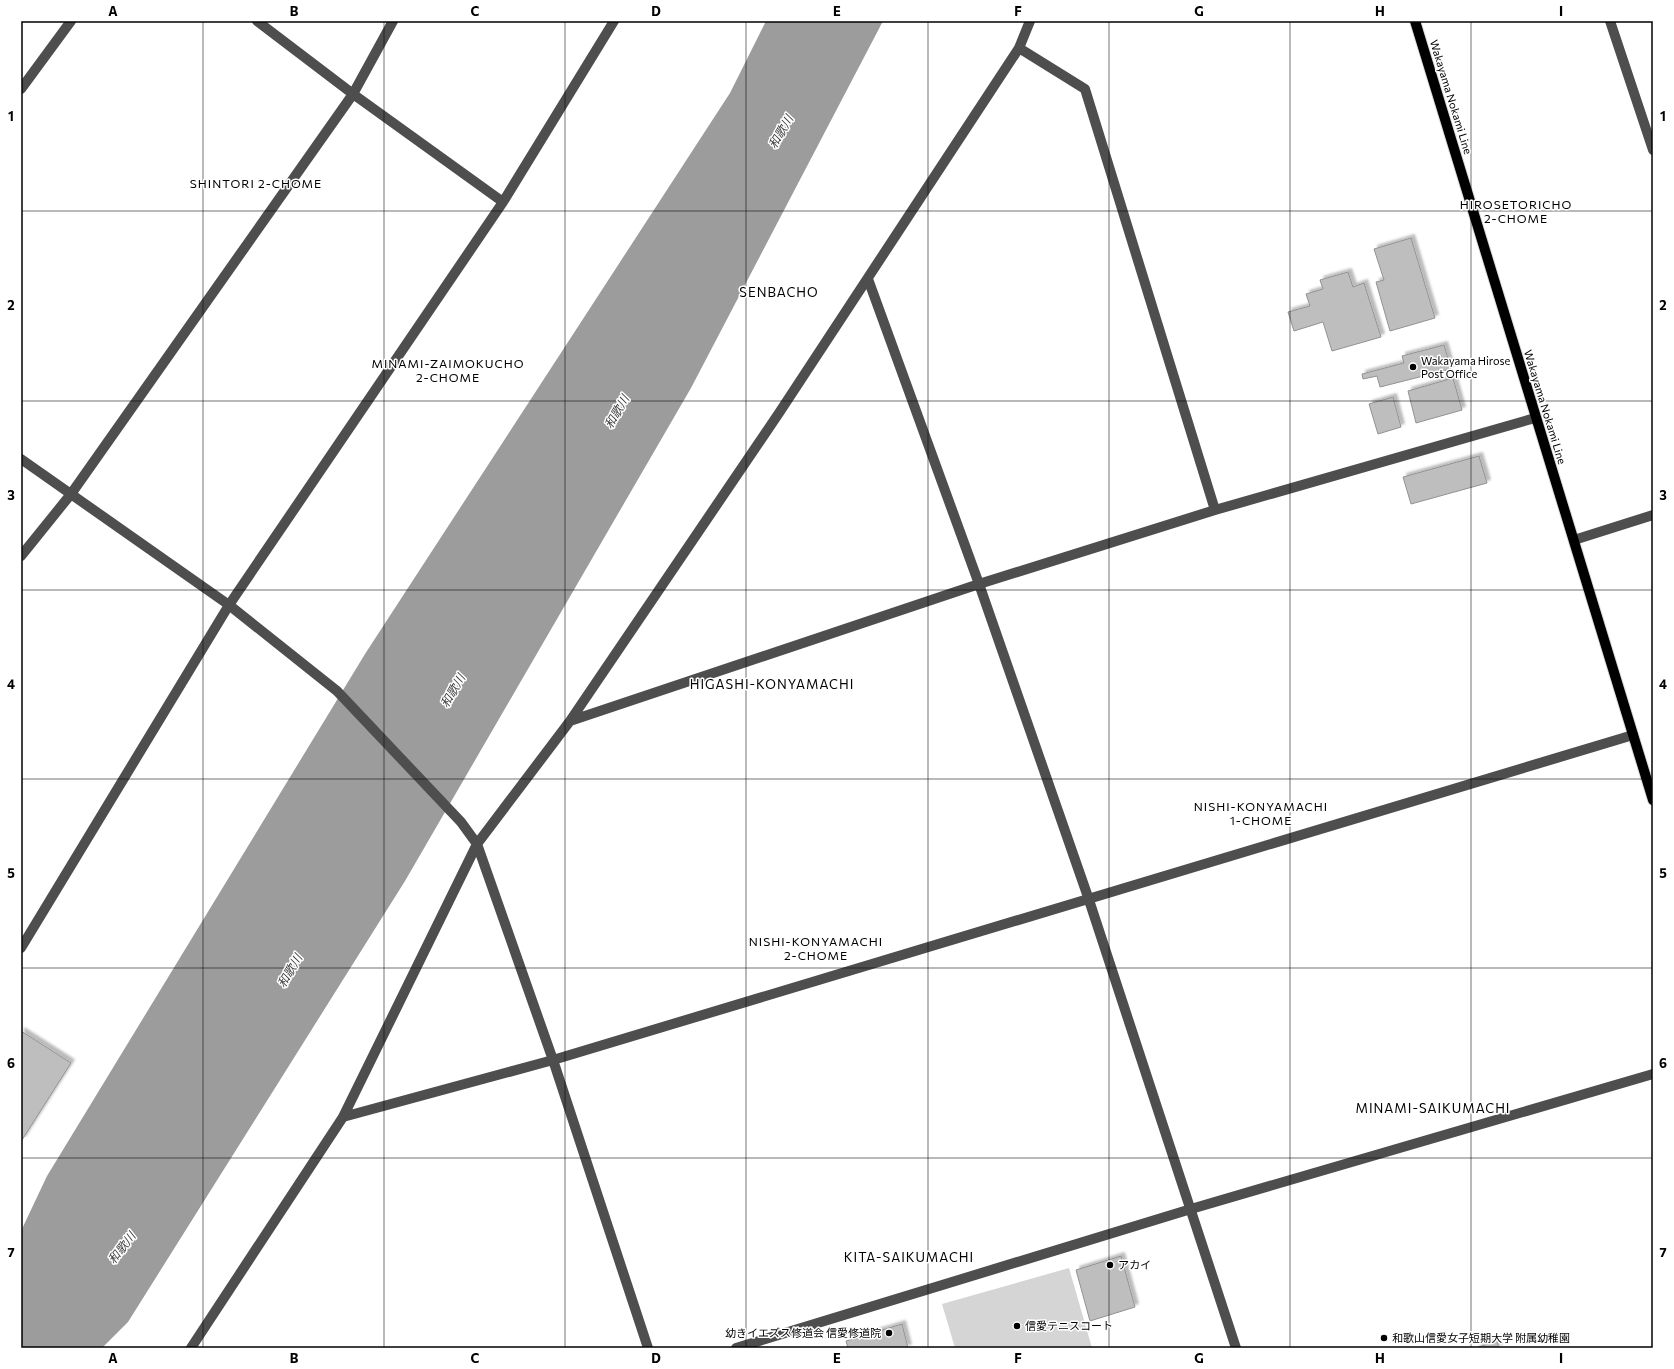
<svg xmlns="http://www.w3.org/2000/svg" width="1674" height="1369" font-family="Commissioner,'Noto Sans JP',sans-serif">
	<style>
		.green { fill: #d5d5d5 }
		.water { fill: #9c9c9c }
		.building { fill: #bebebe; stroke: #929292; filter: url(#shadow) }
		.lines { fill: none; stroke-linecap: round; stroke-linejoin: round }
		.major-casing { stroke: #dbdbdb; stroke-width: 12 }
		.minor { stroke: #4e4e4e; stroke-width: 10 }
		.major { stroke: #000; stroke-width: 10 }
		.grid { fill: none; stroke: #000; stroke-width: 1; stroke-opacity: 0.55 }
		.poi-dot { fill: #000; stroke: #fff; stroke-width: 1.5 }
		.labels { text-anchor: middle; stroke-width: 3; stroke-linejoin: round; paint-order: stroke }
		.street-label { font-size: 11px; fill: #000; stroke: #fff }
		.poi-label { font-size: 11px; fill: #000; stroke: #fff; text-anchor: start }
		.water-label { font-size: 12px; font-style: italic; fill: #3d3d3d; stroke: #fff }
		.neighbourhood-label { font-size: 12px; letter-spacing: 1px; fill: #000; stroke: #fff }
		.quarter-label { font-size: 13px; letter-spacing: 1px; fill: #000; stroke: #fff }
		.neatline { fill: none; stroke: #000; stroke-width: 1.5 }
		.grid-label { font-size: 13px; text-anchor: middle; font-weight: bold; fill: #000 }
	</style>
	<defs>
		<filter id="shadow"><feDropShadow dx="3.5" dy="-3.5" stdDeviation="1" flood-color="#0004"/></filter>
	</defs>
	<rect width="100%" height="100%" fill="#fff"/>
	<path class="green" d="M 1069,1268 L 1092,1348 L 955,1348 L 942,1304 Z"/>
	<path class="water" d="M 766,21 L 883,21 L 691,388 L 405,881 L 128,1322 L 102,1348 L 21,1348 L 21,1231 L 47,1176 L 365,654 L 730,93 Z"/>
	<path class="building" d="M 1411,238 L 1435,318 L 1390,331 L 1376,282 L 1384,280 L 1374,249 Z
		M 1348,272 L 1353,287 L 1364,283 L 1381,337 L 1332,351 L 1323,322 L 1294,331 L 1288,312 L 1310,306 L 1306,294 L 1323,289 L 1320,280 Z
		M 1444,345 L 1451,369 L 1380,387 L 1377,376 L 1363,379 L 1362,374 L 1404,363 L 1402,356 Z
		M 1453,378 L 1462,410 L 1416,423 L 1408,391 Z
		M 1393,397 L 1401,427 L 1378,434 L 1369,404 Z
		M 1479,456 L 1487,483 L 1411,504 L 1403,477 Z
		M 21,1031 L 71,1063 L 22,1140 L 21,1140 Z
		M 1121,1256 L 1135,1307 L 1090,1321 L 1076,1270 Z
		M 902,1324 L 908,1348 L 848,1348 L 846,1341 Z
		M 1497,1341 L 1499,1348 L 1475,1348 Z"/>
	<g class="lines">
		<defs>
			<path id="major" d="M 1415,21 L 1653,800"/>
		</defs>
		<use href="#major" class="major-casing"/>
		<path class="minor" d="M 257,21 L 353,94 L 503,202
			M 1610,21 L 1653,150
			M 1019,48 L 1085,89 L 1215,510 L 1535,418
			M 21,89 L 71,21
			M 868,279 L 979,584 L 1088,897 L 1236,1348
			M 21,459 L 229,605 L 337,691 L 461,822 L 477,844 L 553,1060 L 648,1348
			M 1574,540 L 1653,515
			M 21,556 L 71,494 L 353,94 L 393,21
			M 570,721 L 979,584 L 1215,510
			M 21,948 L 229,605 L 503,202 L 614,21
			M 343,1117 L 553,1060 L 1633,735
			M 191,1348 L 343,1117 L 477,844 L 570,721 L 779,413 L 1019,48 L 1030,21
			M 736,1348 L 1191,1209 L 1653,1074"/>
		<use href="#major" class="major"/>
	</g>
	<path class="grid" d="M 203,21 L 203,1348M 384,21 L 384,1348M 565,21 L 565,1348M 746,21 L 746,1348M 928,21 L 928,1348M 1109,21 L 1109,1348M 1290,21 L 1290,1348M 1471,21 L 1471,1348M 21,211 L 1653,211M 21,401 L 1653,401M 21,590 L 1653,590M 21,779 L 1653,779M 21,968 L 1653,968M 21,1158 L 1653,1158"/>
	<g class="poi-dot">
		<circle cx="1413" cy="367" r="4"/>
		<circle cx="1110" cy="1265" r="4"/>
		<circle cx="1017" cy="1326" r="4"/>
		<circle cx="889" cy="1333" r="4"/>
		<circle cx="1384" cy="1338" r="4"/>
	</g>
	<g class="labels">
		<g class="street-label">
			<text transform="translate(1451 97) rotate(73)" y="4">Wakayama Nokami Line</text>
			<text transform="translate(1545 407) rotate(73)" y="4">Wakayama Nokami Line</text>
		</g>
		<g class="poi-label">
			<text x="1421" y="365">Wakayama Hirose<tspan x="1421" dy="13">Post Office</tspan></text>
			<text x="1118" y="1269">アカイ</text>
			<text x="1025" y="1330">信愛テニスコート</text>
			<text x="881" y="1337" text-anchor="end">幼きイエズス修道会 信愛修道院</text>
			<text x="1392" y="1342">和歌山信愛女子短期大学 附属幼稚園</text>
		</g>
		<g class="water-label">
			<text transform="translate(781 132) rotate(-60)" y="4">和歌川</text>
			<text transform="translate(617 412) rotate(-60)" y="4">和歌川</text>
			<text transform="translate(453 691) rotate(-60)" y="4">和歌川</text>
			<text transform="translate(290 971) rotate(-60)" y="4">和歌川</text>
			<text transform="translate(122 1248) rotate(-52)" y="4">和歌川</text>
		</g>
		<g class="neighbourhood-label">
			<text x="256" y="188">SHINTORI 2-CHOME</text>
			<text x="1516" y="209">HIROSETORICHO<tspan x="1516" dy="14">2-CHOME</tspan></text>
			<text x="448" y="368">MINAMI-ZAIMOKUCHO<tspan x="448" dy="14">2-CHOME</tspan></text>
			<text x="1261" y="811">NISHI-KONYAMACHI<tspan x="1261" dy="14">1-CHOME</tspan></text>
			<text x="816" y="946">NISHI-KONYAMACHI<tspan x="816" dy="14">2-CHOME</tspan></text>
		</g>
		<g class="quarter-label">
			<text x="779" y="297">SENBACHO</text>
			<text x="772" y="689">HIGASHI-KONYAMACHI</text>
			<text x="1433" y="1113">MINAMI-SAIKUMACHI</text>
			<text x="909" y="1262">KITA-SAIKUMACHI</text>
		</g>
	</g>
	<rect width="1674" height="1369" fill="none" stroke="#ffffff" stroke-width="44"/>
	<rect x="22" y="22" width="1630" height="1325" class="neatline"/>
	<g class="grid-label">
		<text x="113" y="16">A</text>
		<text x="294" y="16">B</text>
		<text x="475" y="16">C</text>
		<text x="656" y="16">D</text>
		<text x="837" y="16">E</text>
		<text x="1018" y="16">F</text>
		<text x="1199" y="16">G</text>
		<text x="1380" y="16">H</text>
		<text x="1561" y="16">I</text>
		<text x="11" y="121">1</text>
		<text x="1663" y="121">1</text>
		<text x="11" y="310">2</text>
		<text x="1663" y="310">2</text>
		<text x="11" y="500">3</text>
		<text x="1663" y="500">3</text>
		<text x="11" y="689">4</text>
		<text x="1663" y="689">4</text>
		<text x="11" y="878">5</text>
		<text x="1663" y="878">5</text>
		<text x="11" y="1068">6</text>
		<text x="1663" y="1068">6</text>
		<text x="11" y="1257">7</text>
		<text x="1663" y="1257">7</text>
		<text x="113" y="1363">A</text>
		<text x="294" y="1363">B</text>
		<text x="475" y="1363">C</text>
		<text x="656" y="1363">D</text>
		<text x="837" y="1363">E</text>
		<text x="1018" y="1363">F</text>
		<text x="1199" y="1363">G</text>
		<text x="1380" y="1363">H</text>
		<text x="1561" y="1363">I</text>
	</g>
</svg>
